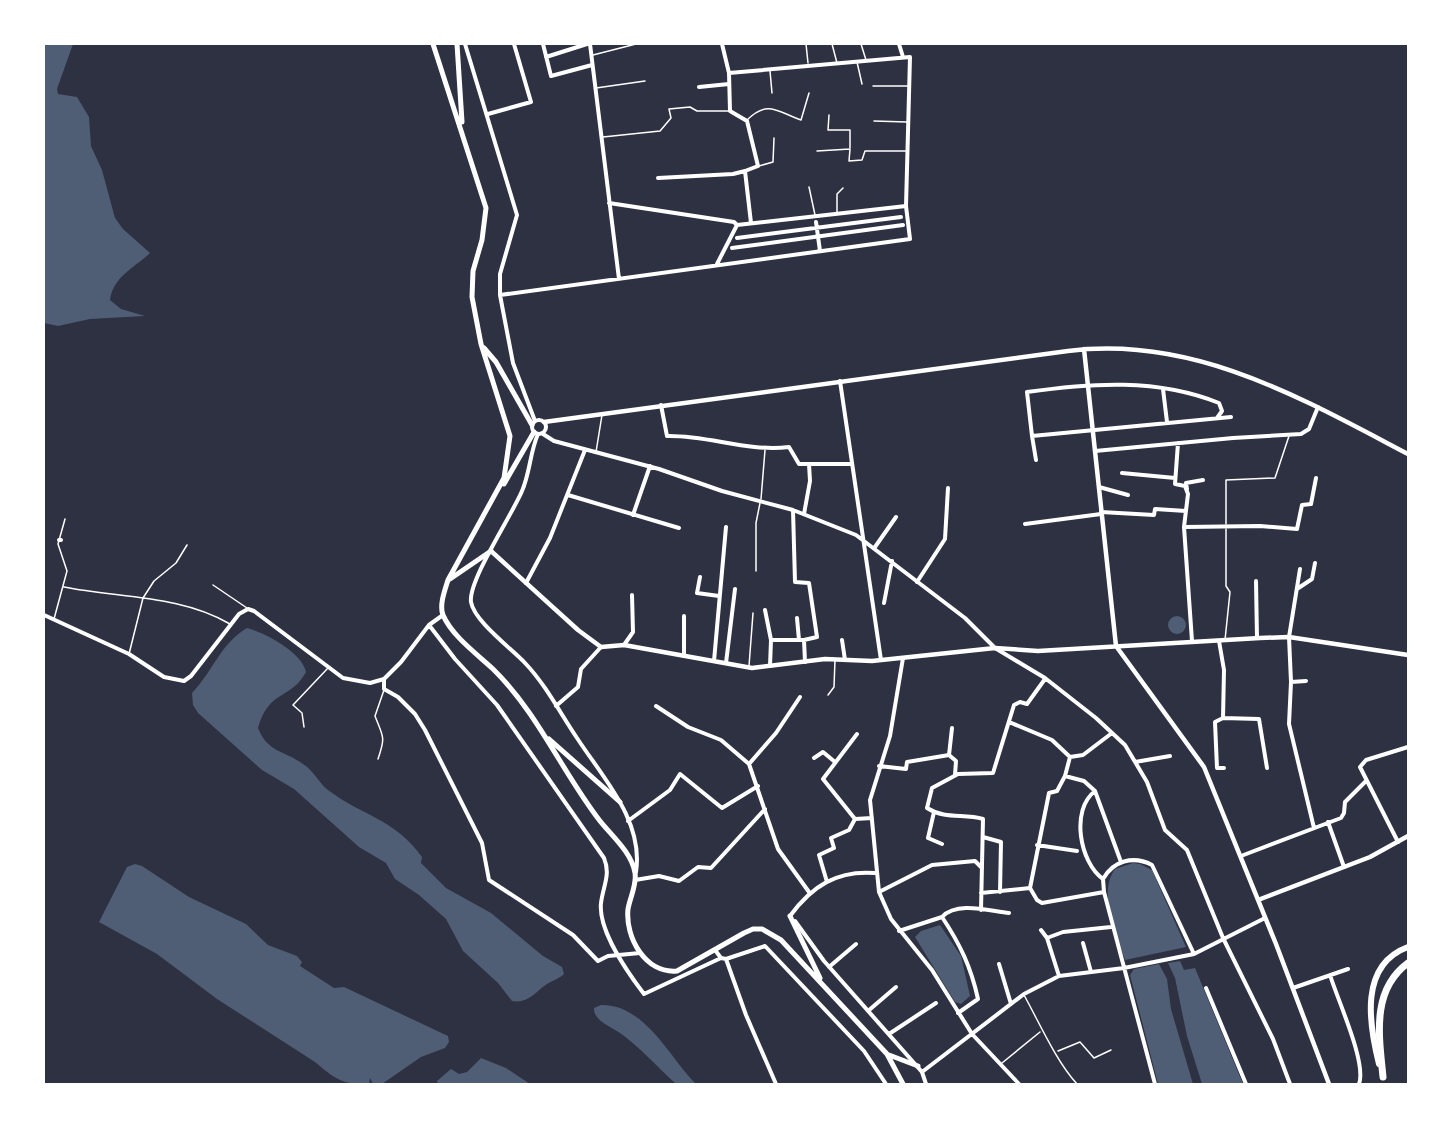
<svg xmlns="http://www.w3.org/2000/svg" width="1452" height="1128" font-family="Lato,sans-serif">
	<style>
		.water { fill: #4f5d75 }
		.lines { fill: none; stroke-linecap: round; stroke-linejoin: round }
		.service { stroke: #fff; stroke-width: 1.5 }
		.minor { stroke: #fff; stroke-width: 4 }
		.tertiary { stroke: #fff; stroke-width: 4.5 }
		.primary { stroke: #fff; stroke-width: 5 }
		.trunk { stroke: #fff; stroke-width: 6 }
		.motorway { stroke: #fff; stroke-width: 7 }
	</style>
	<rect width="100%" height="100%" fill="#2d3142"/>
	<path class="water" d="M 44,44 L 73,44 L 57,89 L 58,94 L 77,97 L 89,117 L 91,146 L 102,170 L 115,218 L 123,229 L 150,253 C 134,268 113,277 110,300 L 121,309 L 145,316 L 90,319 L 58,326 L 44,323 Z
		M1168 625a9 9 0 1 1 18 0a9 9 0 1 1-18 0Z
		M 247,628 C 265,633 302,652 306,672 C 291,700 269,689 258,728 C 268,753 284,750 303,764 C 314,771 319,783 328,790 C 362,816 394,818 422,857 L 421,863 L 446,888 L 491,913 L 543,956 L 562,967 L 564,974 C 559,979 553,980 547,984 C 535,992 528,1004 512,1001 L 498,983 L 463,951 L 446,919 L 419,895 L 395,879 L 386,863 L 359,847 L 294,789 L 262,770 L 198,713 L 193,705 L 192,693 C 213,671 221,643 247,628 Z
		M 1133,863 L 1140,864 L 1152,870 L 1186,947 L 1125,960 C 1117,934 1097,894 1115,869 Z
		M 135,864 L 142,866 L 189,897 L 246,924 L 268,945 L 297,956 L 302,962 L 300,966 L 334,988 L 344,987 L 448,1036 L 449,1042 L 445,1048 L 421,1057 L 382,1084 L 373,1084 L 370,1078 L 369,1084 C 343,1085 335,1079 315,1062 L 217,999 L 157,954 L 99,922 L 127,867 Z
		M 940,925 L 961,956 L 970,996 L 961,1004 L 955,1002 L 915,937 L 921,931 Z
		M 1180,961 L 1184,970 L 1195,968 L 1243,1084 L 1202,1084 L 1187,1036 L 1175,978 L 1168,963 Z
		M 1159,964 L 1167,979 L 1171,1009 L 1193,1084 L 1158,1084 L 1130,975 L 1134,969 Z
		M 601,1005 C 645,1004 669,1057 696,1084 L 676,1084 C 657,1067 641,1048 620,1033 C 611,1027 593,1020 594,1008 Z
		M 481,1058 L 506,1068 L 530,1084 L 438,1084 L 437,1081 L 451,1069 L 459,1074 L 467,1072 Z"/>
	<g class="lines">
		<path class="service" d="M 806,44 L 808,63
			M 832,44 L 837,63
			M 861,44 L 866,60
			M 593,55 L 636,44
			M 857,62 L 862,84
			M 770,71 L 772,93
			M 873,86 L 908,86
			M 596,88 L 645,81
			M 829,115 L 828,130 L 850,130 L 850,148
			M 747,120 C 768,99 778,112 801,120 L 809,93
			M 874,121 L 907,122
			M 603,137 L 660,131 L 671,118 L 669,109 L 690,107 L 697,111 L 729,111
			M 817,151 L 850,149 L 849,161 L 862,160 L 865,151 L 906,151
			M 759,166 L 773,162 L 774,138
			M 809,187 L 815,215
			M 837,214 L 837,194 L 843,188
			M 596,452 L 602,415
			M 761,499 L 765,450
			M 1226,524 L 1226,480 L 1275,478 L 1289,436
			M 756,571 L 756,523 L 760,503
			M 213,585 L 247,608
			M 64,587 C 119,598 181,595 230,624
			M 54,619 L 67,571 L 58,544 L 65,519
			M 1225,640 L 1230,592 L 1226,586 L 1226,529
			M 129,654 L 143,598 L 154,581 L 176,563 L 187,545
			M 749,666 L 753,613
			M 828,695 L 834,687 L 835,660
			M 304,727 L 302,713 L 293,705 L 328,668
			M 378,759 C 386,736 383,737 375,716 L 384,690
			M 1024,995 C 1039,1022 1056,1061 1077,1084
			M 1058,1051 L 1080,1042 L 1094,1058 L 1111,1050
			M 1002,1063 L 1040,1032"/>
		<path class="minor" d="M 465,44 L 517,215 L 500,274 L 500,295 L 513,363 L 535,421
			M 543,44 L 551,76 L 592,65
			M 590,44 L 619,279
			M 722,44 L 729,73 L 730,111 L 747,121 L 758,166 L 745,171 L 751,223
			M 899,44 L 903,57
			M 546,57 L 587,44
			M 699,87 L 729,84
			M 488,114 L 531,102 L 514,44
			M 658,178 L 733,174 L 745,171
			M 609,203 L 734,222 L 737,225 L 906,206
			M 816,222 L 820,251
			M 737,238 L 901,217
			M 732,248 L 903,225
			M 717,264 L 737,225
			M 500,295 L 910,239 L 906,206 L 910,57 L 729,73
			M 840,381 L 881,660
			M 1163,389 L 1167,422
			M 661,405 L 667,436 C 709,435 746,452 789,447 L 799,464 L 852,464
			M532 427a7 7 0 1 1 14 0a7 7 0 1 1-14 0Z
			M 538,434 C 530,452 530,473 522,491 C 512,515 468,581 471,602 C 474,621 512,649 525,663 C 546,685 560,713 577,738 C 603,778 644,821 636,872
			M 543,434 L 554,441 L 659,469 L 722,491 L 793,510 L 856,535 L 965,618 L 995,648 L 1045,678 L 1096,718 L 1125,745 L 1147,782 L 1165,830 L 1187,850 L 1223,938 L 1273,1039 L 1290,1084
			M 1032,436 L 1027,392 C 1091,383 1157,378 1219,403 L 1222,411 L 1217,418
			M 1178,443 L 1175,484 L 1185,486 L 1188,494 L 1184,527 L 1192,641
			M 1095,451 L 1233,438 L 1301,434 L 1309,429 L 1318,407
			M 1036,460 L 1032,436 L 1231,417
			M 1122,473 L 1175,478
			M 1099,487 L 1128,495
			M 1187,489 L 1186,483 L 1203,480
			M 568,495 L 679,528
			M 793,510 L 795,582 L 809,583 L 817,637 L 804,640 L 805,662
			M 1101,512 L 1154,515 L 1155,509 L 1186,511
			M 804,514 L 810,481 L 809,464
			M 633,515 L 650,466
			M 1025,524 L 1101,514
			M 1184,527 L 1260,526 L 1297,529 L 1302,505 L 1311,504 L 1316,478
			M 59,540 L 61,540
			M 875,547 L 896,517
			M 1300,569 L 1289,637 L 1291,682 L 1306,681
			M 700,577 L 697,593 L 719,596
			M 1256,581 L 1257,638
			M 917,582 L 945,539 L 948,488
			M 526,583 L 550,538 L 585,450
			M 1297,589 L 1312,579 L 1315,563
			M 884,603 L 892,561
			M 765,610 L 771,640 L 770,666
			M 44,615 L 129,654 L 164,677 L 184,681 L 191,676 L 239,614 L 248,609 L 254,611 L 343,678 L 370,683 L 384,679 L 401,662 L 429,625 L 443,615
			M 684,616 L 684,656
			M 797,618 L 799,640
			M 429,625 L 455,659 L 497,705 L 604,858 C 611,875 603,886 601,903 C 598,930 628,973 644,994 L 721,958
			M 771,640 L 804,640
			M 842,640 L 845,660
			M 1219,641 L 1224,670 L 1223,718
			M 624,645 L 633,632 L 632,595
			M 903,658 L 890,736 L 870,800 L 879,892 L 891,919 L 932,970 L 972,1034 L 1019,1084
			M 714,661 L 726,527
			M 726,663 L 735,589
			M 384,679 L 384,689 L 398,697 L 415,714 L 425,730 L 482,843 L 489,880 L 573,935 L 598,961 L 608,956 L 640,953
			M 1291,682 L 1289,724 L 1314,828
			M 800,697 L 776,733 L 749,764 L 778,849 L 809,892
			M 556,706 L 578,687 L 581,669 L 601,647
			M 656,706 L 688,727 L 721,740 L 749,764
			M 1223,718 L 1259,719 L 1267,768
			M 1223,718 L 1215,722 L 1217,768 L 1224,768
			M 1009,722 L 1052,740 L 1070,757 L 1065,776 L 1057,791 L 1049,793 L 1030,888
			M 857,734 L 823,779 L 855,819 L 872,818
			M 949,755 L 952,728
			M 1070,757 L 1083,755 L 1112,733
			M 814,758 L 823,752 L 835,762
			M 1135,762 L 1170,756
			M 879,766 L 906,769 L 907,762 L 949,755 L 956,761 L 955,775
			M 1065,776 L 1084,781 L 1095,791 L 1121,862
			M 1095,791 C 1070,810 1080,863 1103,879
			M 934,812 L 928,838 L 942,844
			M 628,821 L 670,790 L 680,774 L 722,808 L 758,786
			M 1328,822 L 1344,867
			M 983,837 L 1001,842 L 1000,892
			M 1398,842 L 1360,767 L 1366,760 L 1408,747
			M 1037,845 L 1077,851
			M 1241,856 L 1341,818 L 1344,813 L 1345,802 L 1366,781
			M 635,880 L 659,876 L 679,881 L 698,867 L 711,868 L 765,809
			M 827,882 L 819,855 L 834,848 L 831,838 L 849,830 L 855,819
			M 879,892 L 932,865 L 975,861 L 982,868
			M 981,893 L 1030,888 L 1037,900 L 1042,903 L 1104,892
			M 981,910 L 983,819 C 964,813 946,820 927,808 L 932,788 L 958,774 L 993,773 L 1014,705 L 1020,702 L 1027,704 L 1045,679
			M 790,916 C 812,886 837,870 875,873
			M 942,917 C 957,901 989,911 1009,913
			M 795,921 L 824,961 L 922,1072 L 926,1084
			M 1041,930 L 1047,938 L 1059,976
			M 899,931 L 942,917 C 960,944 971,967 978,999 L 958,1013
			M 1047,938 L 1063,932 L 1111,927
			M 1083,943 L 1091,972
			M 715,950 L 721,958 L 726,959 L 765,946 L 864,1051 L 886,1084
			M 726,959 L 746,1015 L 776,1084
			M 999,964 L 1011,1004
			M 829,967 L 856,944
			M 1330,975 C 1338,1001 1367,1063 1359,1084
			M 1206,988 L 1246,1084
			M 1293,988 L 1348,969
			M 868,1011 L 896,987
			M 889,1034 L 936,1003
			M 922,1072 L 1024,994 L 1059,976 L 1124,968 L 1194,954 L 1265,918
			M 1155,1084 L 1104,892 L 1103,879 C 1113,861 1133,855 1152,865 L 1194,954"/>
		<path class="tertiary" d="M 1084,349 L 1116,646 L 1204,767 L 1276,944 L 1329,1084
			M 544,422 L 1068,351 C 1193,335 1301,398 1408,454
			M 491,551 L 578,630 L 601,647 L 624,645 L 752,668 L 825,659 L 872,661 L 995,648 L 1038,651 L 1260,638 L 1289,637 L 1408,655
			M 1258,900 L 1370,857 L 1408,836"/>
		<path class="primary" d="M 433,44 L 486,208 L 482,240 L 473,271 L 472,297 L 481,344 L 510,436 L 504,478 L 448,580 C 445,590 439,605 443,615 C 452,636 477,654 493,669 C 538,713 562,772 600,821 C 612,836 632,853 635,873 C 637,885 630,897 628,909 C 625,938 646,974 677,971 L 744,933 L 753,929 L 762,929 L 781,940 L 887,1054 L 903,1084
			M 457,44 L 462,122
			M 484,348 L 496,362 L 532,425
			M 504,484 L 534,432
			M 450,579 L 491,551
			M 549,739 L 620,802
			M 790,916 L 820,978
			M 889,1055 L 918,1066"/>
		<path class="trunk" d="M 1379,1064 C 1369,1024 1359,965 1408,947"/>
		<path class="motorway" d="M 1383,1077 C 1379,1036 1371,990 1408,963"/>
	</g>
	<rect width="1452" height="1128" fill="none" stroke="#ffffff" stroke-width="90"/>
</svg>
